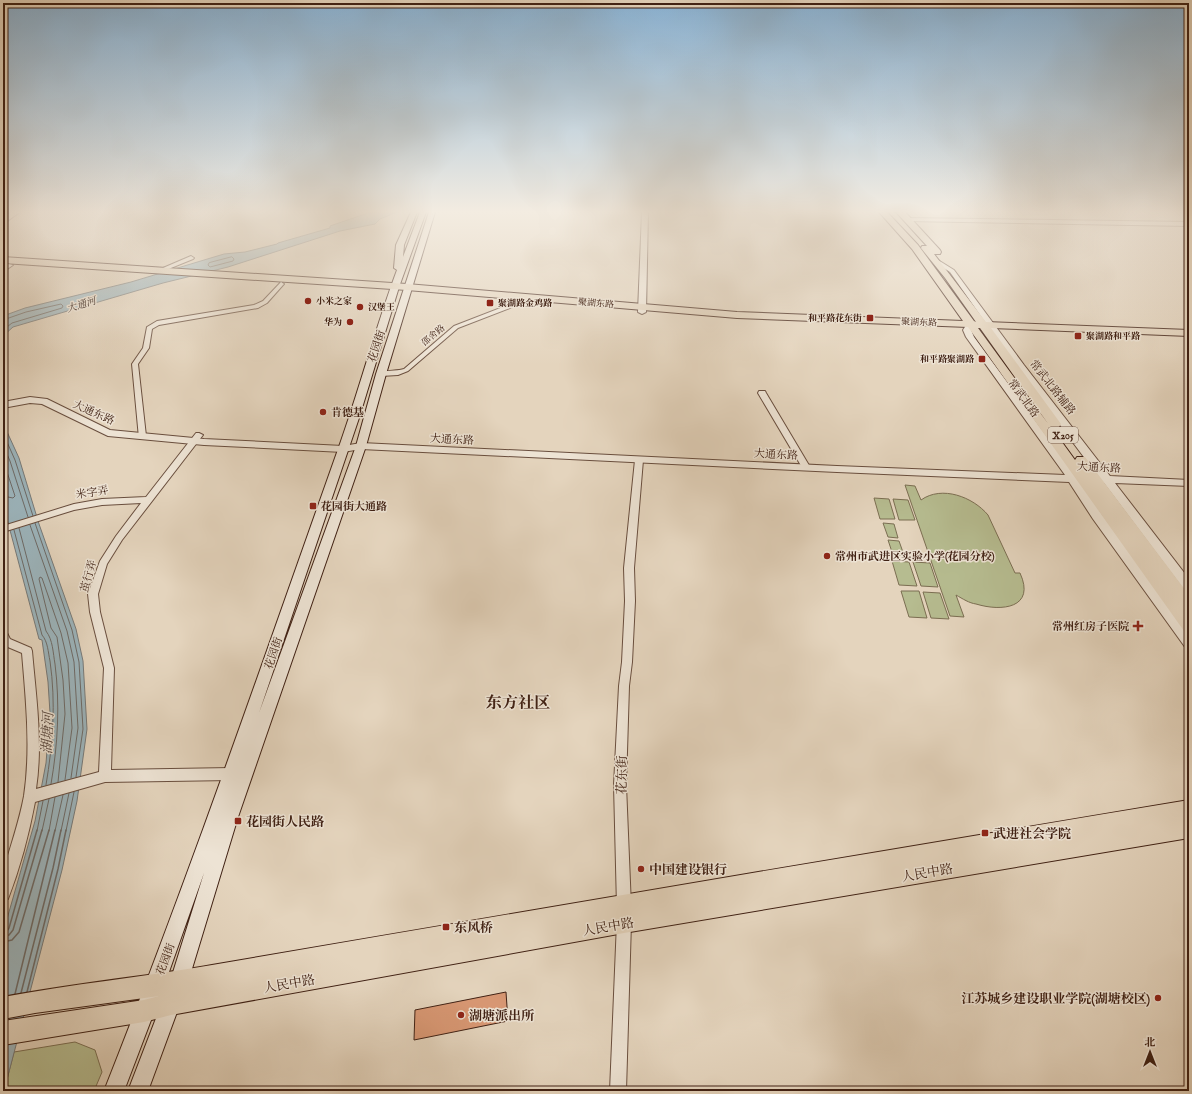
<svg xmlns="http://www.w3.org/2000/svg" width="1192" height="1094" font-family="'IM FELL English','Noto Serif SC',serif">
	<style>
		.green { fill: #b6bc90; stroke: #7b6e52 }
		.water { fill: #9cb5bd; stroke: #777a79 }
		.lines { fill: none; stroke-linecap: round; stroke-linejoin: round }
		.shore-far1 { stroke: #6e6b68; stroke-width: 1 }
		.shore { stroke: #6e6b68; stroke-width: 1.5 }
		.building { fill: #d99874; stroke: #402114 }
		.minor-casing { stroke: #694e3e; stroke-width: 2 }
		.tertiary-casing { stroke: #694e3e; stroke-width: 2 }
		.secondary-casing { stroke: #402114; stroke-width: 2 }
		.primary-casing { stroke: #402114; stroke-width: 2 }
		.minor { fill: #ede3d4; fill-rule: evenodd }
		.tertiary { fill: #ede3d4; fill-rule: evenodd }
		.secondary { fill: #ede3d4; fill-rule: evenodd }
		.primary { fill: #e4d4bd; fill-rule: evenodd }
		.poi-dot { fill: #8f2418; stroke: #ede3d4; stroke-width: 1.5 }
		.labels { text-anchor: middle; stroke-width: 3; stroke-linejoin: round; paint-order: stroke }
		.far-poi-label { font-size: 9px; font-weight: bold; fill: #402114; stroke: #ede3d4; text-anchor: start }
		.far-street-label { font-size: 9px; fill: #402114; stroke: #ede3d4 }
		.far-water-label { font-size: 10px; font-style: italic; fill: #57463e; stroke: #ede3d4 }
		.shield { fill: #ede3d4; stroke: #745b4e; stroke-width: 1 }
		.shield-label { font-size: 10px; font-weight: bold; fill: #402114 }
		.street-label { font-size: 11px; fill: #402114; stroke: #ede3d4 }
		.poi-label { font-size: 11px; font-weight: bold; fill: #402114; stroke: #ede3d4; text-anchor: start }
		.near-street-label { font-size: 13px; fill: #402114; stroke: #ede3d4 }
		.near-poi-label { font-size: 13px; font-weight: bold; fill: #402114; stroke: #ede3d4; text-anchor: start }
		.near-water-label { font-size: 14px; font-style: italic; fill: #57463e; stroke: #ede3d4 }
		.near-quarter-label { font-size: 16px; font-weight: bold; fill: #402114; stroke: #ede3d4 }
	</style>
	<rect width="100%" height="100%" fill="#e4d4bd"/>
	<filter id="stains"><feTurbulence type="fractalNoise" baseFrequency=".005" numOctaves="4"/><feColorMatrix values="0 0 0 0 .2 0 0 0 0 .09 0 0 0 0 .02 0 0 0 .5 -.17"/></filter>
	<radialGradient id="worn" r=".72"><stop offset=".6" stop-color="#630" stop-opacity="0"/><stop offset="1" stop-color="#630" stop-opacity=".3"/></radialGradient>
	<path class="green" d="M 905,485 L 915,486 L 921,500 C 942,485 973,497 988,515 L 1015,573 L 1020,573 C 1036,608 1002,612 976,604 C 969,603 963,599 956,595 L 964,617 L 950,616 Z
		M 874,498 L 889,499 L 895,519 L 880,519 Z
		M 893,499 L 908,500 L 915,520 L 899,520 Z
		M 883,523 L 894,524 L 898,538 L 888,537 Z
		M 888,540 L 899,541 L 904,555 L 893,555 Z
		M 892,561 L 909,562 L 917,586 L 899,585 Z
		M 913,562 L 930,563 L 938,587 L 921,586 Z
		M 901,591 L 919,591 L 927,618 L 909,617 Z
		M 923,592 L 940,593 L 949,619 L 931,618 Z
		M 75,1042 L 95,1050 L 102,1072 L 94,1091 L 4,1091 L 14,1052 Z"/>
	<path class="water" d="M 371,212 L 397,212 L 380,219 L 375,224 L 340,231 L 228,267 L 163,283 L 13,327 L 3,336 L 3,316 L 25,308 L 131,282 L 224,254 L 245,252 L 277,244 L 278,243 L 330,228 L 330,226 Z
		M 3,423 L 19,458 L 39,524 L 76,629 L 83,661 L 87,729 L 77,801 L 62,870 L 4,1091 L 3,933 L 35,821 L 46,763 L 50,713 L 48,682 L 42,640 L 39,639 L 3,504 Z"/>
	<g class="lines">
		<path class="shore-far1" d="M 232,257 L 234,259 L 233,261 L 210,267 L 208,265 L 209,263 Z
			M 3,320 L 26,312 L 61,304 L 63,306 L 62,308 L 12,323 L 3,330
			M 3,433 L 15,460 L 33,516
			M 3,445 L 10,461 L 28,517
			M 3,460 L 15,496 L 13,498 L 3,496
			M 35,523 L 72,630 L 79,662 L 83,729 L 76,777
			M 30,525 L 67,631 L 74,662 L 78,728 L 71,778
			M 19,528 L 46,631 C 53,640 53,653 55,664 C 60,704 58,744 51,784
			M 14,530 L 42,635 C 48,642 48,652 50,661 C 56,703 53,743 46,785
			M 58,782 L 65,714 L 63,680 L 57,637 L 51,628 L 39,579 L 40,577 L 42,578 L 61,633 L 68,663 L 72,728 L 65,780
			M 37,831 L 43,801
			M 42,831 L 49,799
			M 49,831 L 55,797
			M 55,831 L 63,795
			M 61,831 L 69,793
			M 66,831 L 74,792"/>
		<path class="shore" d="M 3,931 L 7,931 L 9,928 L 37,830
			M 3,936 L 9,935 L 13,930 L 42,830
			M 3,942 L 12,940 L 19,932 L 49,830
			M 27,992 L 58,869 L 66,830
			M 21,993 L 53,868 L 61,830
			M 15,994 L 55,830"/>
	</g>
	<path class="building" d="M 506,992 L 508,1021 L 414,1040 L 415,1010 Z"/>
	<g class="lines">
		<defs>
			<path id="minor" d="M 905,218 L 1189,222 L 1189,226 L 907,221 L 904,219 Z
				M 191,256 L 194,258 L 193,259 L 161,272 L 156,271 Z
				M 8,264 L 13,265 L 3,272 L 3,267 Z
				M 281,282 L 284,284 L 283,285 L 267,303 L 258,308 L 159,325 L 152,329 L 149,348 L 138,364 L 146,436 L 145,438 L 139,438 L 132,364 L 143,348 L 147,327 L 157,321 L 254,305 L 263,301 Z
				M 521,300 L 524,302 L 523,303 L 458,328 L 408,371 L 398,375 L 381,376 L 378,374 C 384,369 396,372 404,369 L 454,326 Z
				M 759,391 L 765,391 L 766,393 L 810,467 L 809,469 L 803,469 L 758,393 Z
				M 196,433 L 199,433 L 203,435 L 122,540 L 107,564 L 98,594 L 100,612 L 114,668 L 111,770 L 231,768 L 235,770 L 237,774 L 235,778 L 231,780 L 105,782 L 35,802 C 29,834 20,868 8,899 L 3,901 C 3,892 1,882 3,873 C 10,847 19,823 24,796 C 31,749 26,701 22,653 L 3,645 L 3,632 L 7,633 L 10,639 L 31,648 L 32,651 C 36,697 43,743 36,789 L 99,772 L 104,668 L 90,612 L 88,594 L 100,561 L 116,536 L 141,503 L 102,505 L 74,510 L 3,532 L 3,526 L 74,504 L 102,499 L 146,497 Z
				M 639,457 L 643,460 L 634,568 L 635,601 L 632,662 L 629,686 L 626,785 L 631,907 L 629,912 L 624,914 L 619,912 L 617,907 L 614,785 L 619,686 L 622,662 L 625,601 L 624,568 L 635,460 Z
				M 624,915 L 629,917 L 631,922 L 626,1091 L 610,1091 L 617,922 L 619,917 Z"/>
			<path id="tertiary" d="M 642,212 L 648,212 L 646,312 L 642,314 L 638,312 Z
				M 938,260 L 954,270 L 1024,365 L 1110,476 L 1189,480 L 1189,486 L 1115,483 L 1189,579 L 1189,593 L 1185,591 L 1104,483 L 1080,482 L 1101,513 L 1189,633 L 1189,648 L 1185,647 L 1093,519 L 1069,482 L 837,472 L 361,449 L 343,452 L 204,445 L 108,436 L 42,404 L 30,403 L 3,408 L 3,402 L 30,397 L 47,399 L 110,430 L 204,439 L 343,446 L 361,443 L 837,466 L 1065,475 L 966,337 L 963,330 L 968,322 L 971,322 L 975,324 L 971,330 L 974,337 L 1075,475 L 1098,476 L 1018,369 L 950,272 L 936,263 L 935,262 Z"/>
			<path id="secondary" d="M 411,212 L 417,212 L 404,245 L 403,257 L 420,212 L 426,212 L 399,287 L 359,418 L 259,713 L 356,446 L 376,374 L 429,212 L 435,212 L 386,374 L 366,446 L 238,817 L 188,982 L 148,1091 L 128,1091 L 170,982 L 204,873 L 164,986 L 124,1091 L 104,1091 C 189,877 264,658 341,441 C 361,384 376,326 397,270 L 394,268 L 396,245 Z"/>
			<path id="primary" d="M 11,212 L 20,212 L 3,224 L 3,218 Z
				M 879,212 L 887,212 L 918,245 L 974,321 L 976,322 L 945,278 L 921,248 L 922,246 L 927,246 L 896,212 L 905,212 L 940,250 L 941,252 L 940,254 L 934,254 L 986,322 L 1189,330 L 1189,336 L 991,328 L 1061,424 L 1059,427 L 1051,427 L 1075,460 L 1077,457 L 1085,457 L 1189,595 L 1189,612 L 1186,611 L 1189,615 L 1189,633 L 1184,631 L 968,327 L 737,318 L 407,290 L 3,263 L 3,257 L 407,284 L 737,312 L 963,321 L 912,249 ZM 978,328 L 980,328 L 1049,425 Z
				M 1189,800 L 1189,838 L 624,933 L 171,1015 L 144,1022 L 3,1045 L 3,1021 L 144,1000 L 159,996 L 35,1013 L 3,1019 L 3,997 C 72,984 143,977 212,965 C 538,909 863,854 1189,800 Z"/>
		</defs>
		<use href="#minor" class="minor-casing"/>
		<use href="#tertiary" class="tertiary-casing"/>
		<use href="#secondary" class="secondary-casing"/>
		<use href="#primary" class="primary-casing"/>
		<use href="#minor" class="minor"/>
		<use href="#tertiary" class="tertiary"/>
		<use href="#secondary" class="secondary"/>
		<use href="#primary" class="primary"/>
	</g>
	<linearGradient id="sky" x2="0" y2="1"><stop stop-color="#89b4d7"/><stop offset="0.58" stop-color="#f3ece1"/><stop offset="1" stop-color="#f3ece1" stop-opacity="0"/></linearGradient>
	<rect width="1192" height="365" fill="url(#sky)"/>
	<g class="poi-dot">
		<circle cx="308" cy="301" r="4"/>
		<rect x="486" y="299" width="8" height="8" rx="2"/>
		<circle cx="360" cy="307" r="4"/>
		<rect x="866" y="314" width="8" height="8" rx="2"/>
		<circle cx="350" cy="322" r="4"/>
		<rect x="1074" y="332" width="8" height="8" rx="2"/>
		<rect x="978" y="355" width="8" height="8" rx="2"/>
		<circle cx="323" cy="412" r="4"/>
		<rect x="309" y="502" width="8" height="8" rx="2"/>
		<circle cx="827" cy="556" r="4"/>
		<path d="M1136 620h4v4h4v4h-4v4h-4v-4h-4v-4h4z"/>
		<rect x="234" y="817" width="8" height="8" rx="2"/>
		<rect x="981" y="829" width="8" height="8" rx="2"/>
		<circle cx="641" cy="869" r="4"/>
		<rect x="442" y="923" width="8" height="8" rx="2"/>
		<circle cx="1158" cy="998" r="4"/>
		<circle cx="461" cy="1015" r="4"/>
	</g>
	<g class="labels">
		<g class="far-poi-label">
			<text x="316" y="304">小米之家</text>
			<text x="498" y="306">聚湖路金鸡路</text>
			<text x="368" y="310">汉堡王</text>
			<text x="862" y="321" text-anchor="end">和平路花东街</text>
			<text x="342" y="325" text-anchor="end">华为</text>
			<text x="1086" y="339">聚湖路和平路</text>
			<text x="974" y="362" text-anchor="end">和平路聚湖路</text>
		</g>
		<g class="far-street-label">
			<text transform="translate(596 303) rotate(5)" y="3">聚湖东路</text>
			<text transform="translate(919 322) rotate(2)" y="3">聚湖东路</text>
			<text transform="translate(433 335) rotate(-40)" y="3">邵舍路</text>
		</g>
		<g class="far-water-label">
			<text transform="translate(81 304) rotate(-17)" y="4">大通河</text>
		</g>
		<rect class="shield" x="1048" y="427" width="30" height="16" rx="3"/>
		<g class="shield-label">
			<text x="1063" y="439">X205</text>
		</g>
		<g class="street-label">
			<text transform="translate(376 346) rotate(-72)" y="4">花园街</text>
			<text transform="translate(1053 387) rotate(52)" y="4">常武北路辅路</text>
			<text transform="translate(1024 398) rotate(54)" y="4">常武北路</text>
			<text transform="translate(94 412) rotate(24)" y="4">大通东路</text>
			<text transform="translate(452 439) rotate(3)" y="4">大通东路</text>
			<text transform="translate(776 454) rotate(3)" y="4">大通东路</text>
			<text transform="translate(1099 467) rotate(3)" y="4">大通东路</text>
			<text transform="translate(92 492) rotate(-9)" y="4">米字弄</text>
			<text transform="translate(88 576) rotate(-74)" y="4">茧行弄</text>
			<text transform="translate(273 653) rotate(-71)" y="4">花园街</text>
			<text transform="translate(165 959) rotate(-70)" y="4">花园街</text>
		</g>
		<g class="poi-label">
			<text x="331" y="416">肯德基</text>
			<text x="321" y="510">花园街大通路</text>
			<text x="835" y="560">常州市武进区实验小学(花园分校)</text>
			<text x="1129" y="630" text-anchor="end">常州红房子医院</text>
		</g>
		<g class="near-street-label">
			<text transform="translate(621 775) rotate(-89)" y="5">花东街</text>
			<text transform="translate(927 872) rotate(-10)" y="5">人民中路</text>
			<text transform="translate(608 926) rotate(-10)" y="5">人民中路</text>
			<text transform="translate(289 983) rotate(-10)" y="5">人民中路</text>
		</g>
		<g class="near-poi-label">
			<text x="246" y="826">花园街人民路</text>
			<text x="993" y="838">武进社会学院</text>
			<text x="649" y="874">中国建设银行</text>
			<text x="454" y="932">东风桥</text>
			<text x="1150" y="1003" text-anchor="end">江苏城乡建设职业学院(湖塘校区)</text>
			<text x="469" y="1020">湖塘派出所</text>
		</g>
		<g class="near-water-label">
			<text transform="translate(47 733) rotate(-88)" y="5">湖塘河</text>
		</g>
		<g class="near-quarter-label">
			<text x="518" y="708">东方社区</text>
		</g>
	</g>
	<rect width="1192" height="1094" fill="none" stroke="#e4d4bd" stroke-width="16"/>
	<rect x="4" y="4" width="1184" height="1086" fill="none" stroke="#402114" stroke-width="2"/>
	<rect x="8" y="8" width="1176" height="1078" fill="none" stroke="#402114"/>
	<g transform="translate(1150 1052)" stroke="#ede3d4" stroke-width="3" paint-order="stroke">
	<path d="M0-3L7 15L0 10L-7 15Z" fill="#402114"/>
	<text y="-6" font-size="11" font-weight="bold" text-anchor="middle" fill="#402114">北</text>
	</g>
	<rect width="100%" height="100%" filter="url(#stains)"/>
	<rect width="100%" height="100%" fill="url(#worn)"/>
</svg>
